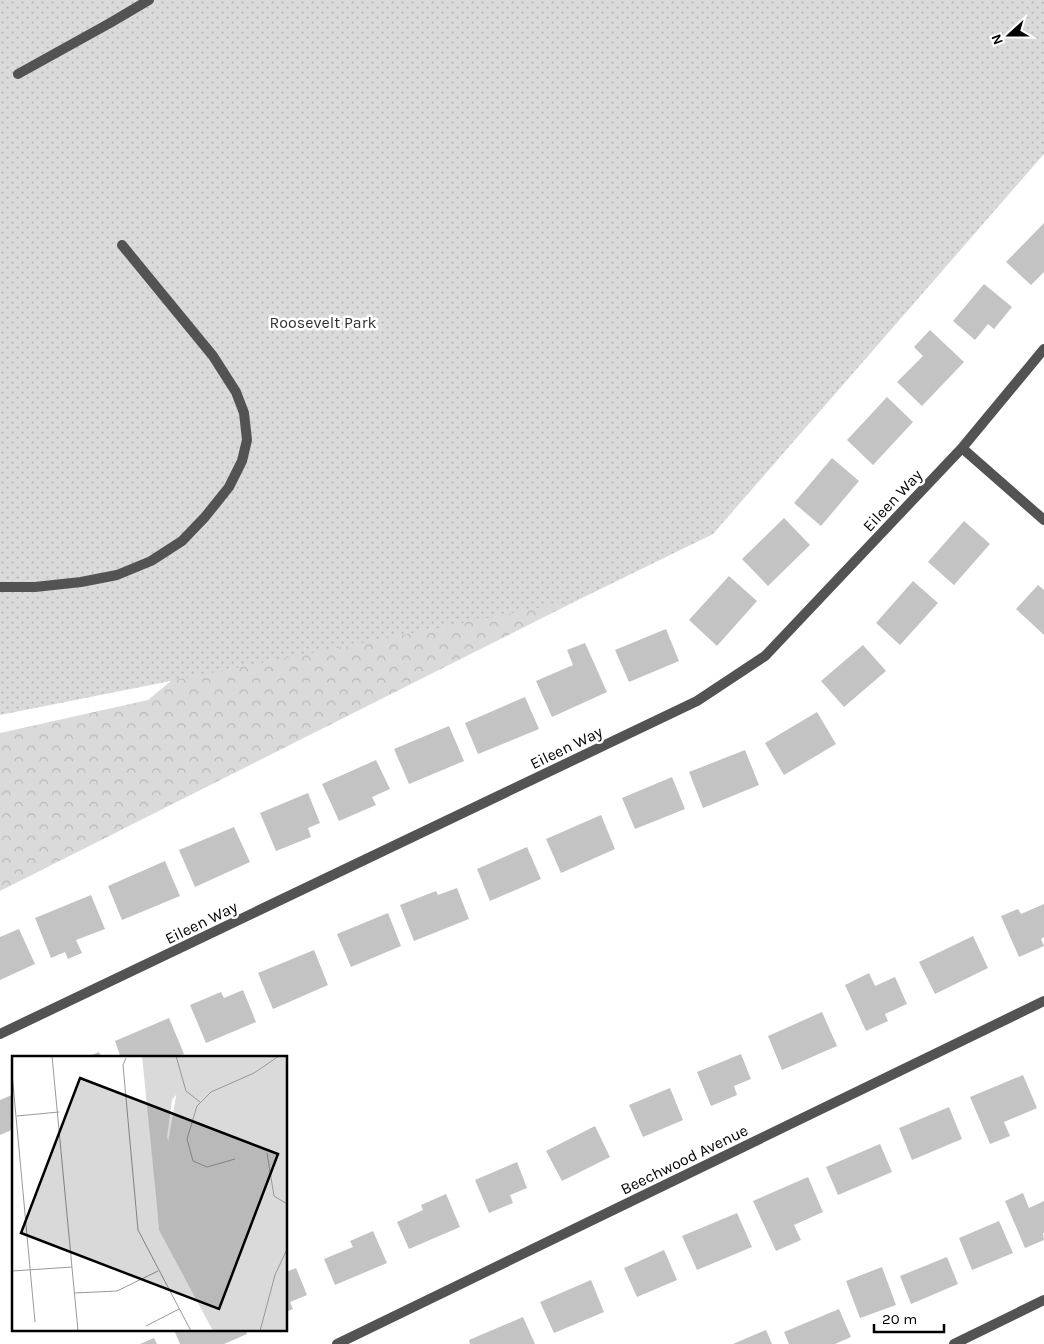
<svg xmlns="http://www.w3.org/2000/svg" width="1044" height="1344" font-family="Karla,sans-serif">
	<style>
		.forest { fill: url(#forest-crowns) }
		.park { fill: url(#park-dots) }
		.building { fill: #c3c3c3 }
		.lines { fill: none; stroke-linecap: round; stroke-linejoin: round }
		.minor { stroke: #535353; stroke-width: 10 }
		.tertiary { stroke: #535353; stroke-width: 10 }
		.labels { text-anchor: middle; stroke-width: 5; stroke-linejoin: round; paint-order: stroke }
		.park-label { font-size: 16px; fill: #313131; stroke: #fff }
		.street-label { font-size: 16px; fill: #000; stroke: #fff }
		.inset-road { fill: none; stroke: #999; stroke-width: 1 }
		.view { fill: #000; fill-opacity: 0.15; stroke: #000; stroke-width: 2.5 }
		.inset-edge { fill: none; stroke: #000; stroke-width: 2.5 }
	</style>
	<defs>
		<pattern id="forest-crowns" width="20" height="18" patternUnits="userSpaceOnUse" patternTransform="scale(1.25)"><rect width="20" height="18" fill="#dadada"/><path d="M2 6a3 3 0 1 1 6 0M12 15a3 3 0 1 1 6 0" fill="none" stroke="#b9b9b9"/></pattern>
		<pattern id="park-dots" width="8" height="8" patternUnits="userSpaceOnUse" patternTransform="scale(1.25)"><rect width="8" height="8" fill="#dadada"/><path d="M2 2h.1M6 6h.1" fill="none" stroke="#b9b9b9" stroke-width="1.8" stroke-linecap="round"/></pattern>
	</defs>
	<rect width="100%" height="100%" fill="#fff"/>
	<path class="forest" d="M 343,539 L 566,567 L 578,600 L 0,891 L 0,733 L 148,700 Z"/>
	<path class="park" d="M 0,0 L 1044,0 L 1044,154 L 713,534 L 578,600 L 0,715 Z"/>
	<path class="building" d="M 1044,223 L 1044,272 L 1031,285 L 1006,262 Z
		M 984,284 L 1012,307 L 994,329 L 988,324 L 975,340 L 953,321 Z
		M 930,330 L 964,362 L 922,406 L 897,382 L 923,356 L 914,347 Z
		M 887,397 L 913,422 L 873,465 L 847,440 Z
		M 832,458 L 859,481 L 821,526 L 794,503 Z
		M 784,518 L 810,545 L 768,586 L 742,559 Z
		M 964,521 L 990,544 L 954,585 L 928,562 Z
		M 729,576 L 757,601 L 717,646 L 689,620 Z
		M 913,581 L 938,603 L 900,645 L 876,623 Z
		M 1038,585 L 1044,590 L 1044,635 L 1016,609 Z
		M 666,629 L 679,661 L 629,682 L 615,650 Z
		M 585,643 L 607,692 L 552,717 L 536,681 L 573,665 L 567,650 Z
		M 863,645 L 886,671 L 844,707 L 821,681 Z
		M 525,697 L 539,729 L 478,754 L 465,723 Z
		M 817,712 L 836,744 L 784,775 L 765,743 Z
		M 449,726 L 464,761 L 409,784 L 394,749 Z
		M 745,750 L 759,785 L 703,808 L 689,772 Z
		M 376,760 L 390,789 L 372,797 L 376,805 L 339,821 L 322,784 Z
		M 672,777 L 685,809 L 635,829 L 622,798 Z
		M 308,793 L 320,823 L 308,828 L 311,837 L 276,851 L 260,813 Z
		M 601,815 L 615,849 L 561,873 L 546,839 Z
		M 234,827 L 250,862 L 195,887 L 179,850 Z
		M 527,847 L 541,879 L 490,901 L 477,869 Z
		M 165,861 L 180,896 L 122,920 L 108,886 Z
		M 457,888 L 469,919 L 414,941 L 400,905 L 436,891 L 438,895 Z
		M 91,895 L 105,929 L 76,940 L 82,953 L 68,959 L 65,952 L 51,958 L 35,918 Z
		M 1044,904 L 1044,937 L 1041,939 L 1044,946 L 1019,957 L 1001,916 L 1018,909 L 1021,914 Z
		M 388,913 L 401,946 L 351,967 L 337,934 Z
		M 19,929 L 35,964 L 0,980 L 0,937 Z
		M 973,936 L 988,968 L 935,994 L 919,962 Z
		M 314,950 L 328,985 L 273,1009 L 258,973 Z
		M 869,973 L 875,986 L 895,977 L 907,1004 L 885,1014 L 888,1021 L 866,1031 L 845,985 Z
		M 243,990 L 256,1022 L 206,1043 L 190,1005 L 221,992 L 224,998 Z
		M 822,1012 L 837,1046 L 782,1070 L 768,1036 Z
		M 169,1018 L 184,1054 L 175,1058 L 121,1058 L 115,1041 Z
		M 99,1052 L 102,1058 L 85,1058 Z
		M 741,1054 L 751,1079 L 734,1086 L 737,1095 L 711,1106 L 697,1072 Z
		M 1023,1075 L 1037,1108 L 1004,1122 L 1010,1136 L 990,1144 L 970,1097 Z
		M 670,1088 L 683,1120 L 643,1137 L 629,1105 Z
		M 14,1094 L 14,1129 L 0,1135 L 0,1100 Z
		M 949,1107 L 962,1139 L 912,1160 L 899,1128 Z
		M 595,1126 L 610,1157 L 562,1181 L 546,1151 Z
		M 880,1144 L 892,1172 L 838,1195 L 826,1167 Z
		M 517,1162 L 527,1188 L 510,1195 L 513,1203 L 489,1213 L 475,1180 Z
		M 808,1177 L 823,1212 L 794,1225 L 801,1240 L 776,1251 L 753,1201 Z
		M 1023,1193 L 1029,1208 L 1044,1201 L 1044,1233 L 1043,1233 L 1044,1240 L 1025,1248 L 1005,1201 Z
		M 446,1194 L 460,1227 L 409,1249 L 397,1222 L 423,1210 L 421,1205 Z
		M 737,1213 L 752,1247 L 697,1270 L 682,1236 Z
		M 999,1221 L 1013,1253 L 972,1270 L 959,1238 Z
		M 373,1231 L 387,1263 L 335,1285 L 324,1259 L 353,1247 L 350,1241 Z
		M 664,1250 L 677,1280 L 637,1297 L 624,1268 Z
		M 947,1257 L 958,1284 L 911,1304 L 900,1276 Z
		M 882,1267 L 896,1305 L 860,1318 L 846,1281 Z
		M 296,1268 L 307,1295 L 290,1302 L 293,1309 L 286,1312 L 286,1272 Z
		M 591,1280 L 604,1312 L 554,1333 L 540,1302 Z
		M 839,1309 L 851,1337 L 835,1344 L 789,1344 L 784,1332 Z
		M 523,1317 L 535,1344 L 470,1344 L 469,1340 Z
		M 174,1330 L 246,1330 L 247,1334 L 224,1344 L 180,1344 Z
		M 766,1330 L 772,1344 L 733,1344 Z
		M 154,1338 L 157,1344 L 140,1344 Z"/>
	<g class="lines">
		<path class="minor" d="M 962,448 L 1044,520
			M 0,1034 L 697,701 L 765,656 L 962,448 L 1044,349
			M 337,1344 L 1044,1001
			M 954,1344 L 1044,1300"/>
		<path class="tertiary" d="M 18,74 L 110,23 L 149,0
			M 0,587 L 35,587 L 81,582 L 117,575 L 151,561 L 182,541 L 205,517 L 229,487 L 242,461 L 247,440 L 244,413 L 236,392 L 213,356 L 122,245"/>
	</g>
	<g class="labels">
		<g class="park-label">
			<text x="323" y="328">Roosevelt Park</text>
		</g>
		<g class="street-label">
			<text transform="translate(892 500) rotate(-47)" y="6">Eileen Way</text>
			<text transform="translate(566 747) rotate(-26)" y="6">Eileen Way</text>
			<text transform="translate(201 922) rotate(-26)" y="6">Eileen Way</text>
			<text transform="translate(684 1159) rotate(-26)" y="6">Beechwood Avenue</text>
		</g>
	</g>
	<g transform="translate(12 1056)">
		<rect width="275" height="275" fill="#fff"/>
		<path d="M 130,0 L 213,0 L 183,15 L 160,44 L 155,81 L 167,119 L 151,150 L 145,150 Z" fill="#dadada"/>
		<path d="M 171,0 L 275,0 L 275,275 L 201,275 L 147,174 L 145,150 Z" fill="#dadada"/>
		<path class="inset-road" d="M 40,0 L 66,275M 164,0 L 174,35 L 188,46M 114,2 L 111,9 L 126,174 L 179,275M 0,17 L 23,266M 5,60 L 47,56M 255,97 L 262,140 L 275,148M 223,103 L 195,111 L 181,105 L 175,83 L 185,50 L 199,36 L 242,17 L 267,0M 0,215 L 60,211M 63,237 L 105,235 L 146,215M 134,270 L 167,253M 248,275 L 263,219 L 275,193"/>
		<path class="view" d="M 68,22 L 266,98 L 207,253 L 9,177 Z"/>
		<rect width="275" height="275" class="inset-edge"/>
	</g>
	<g transform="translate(1009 35) rotate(249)" stroke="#ffffff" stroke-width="4" paint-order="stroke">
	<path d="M0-4L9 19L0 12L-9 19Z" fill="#000000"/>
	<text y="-8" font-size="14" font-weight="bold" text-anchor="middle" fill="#000000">N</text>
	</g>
	<path d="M874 1324v8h70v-8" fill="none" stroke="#000000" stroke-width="2.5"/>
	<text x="882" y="1324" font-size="15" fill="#000000" stroke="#ffffff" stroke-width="4" paint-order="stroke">20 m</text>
</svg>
